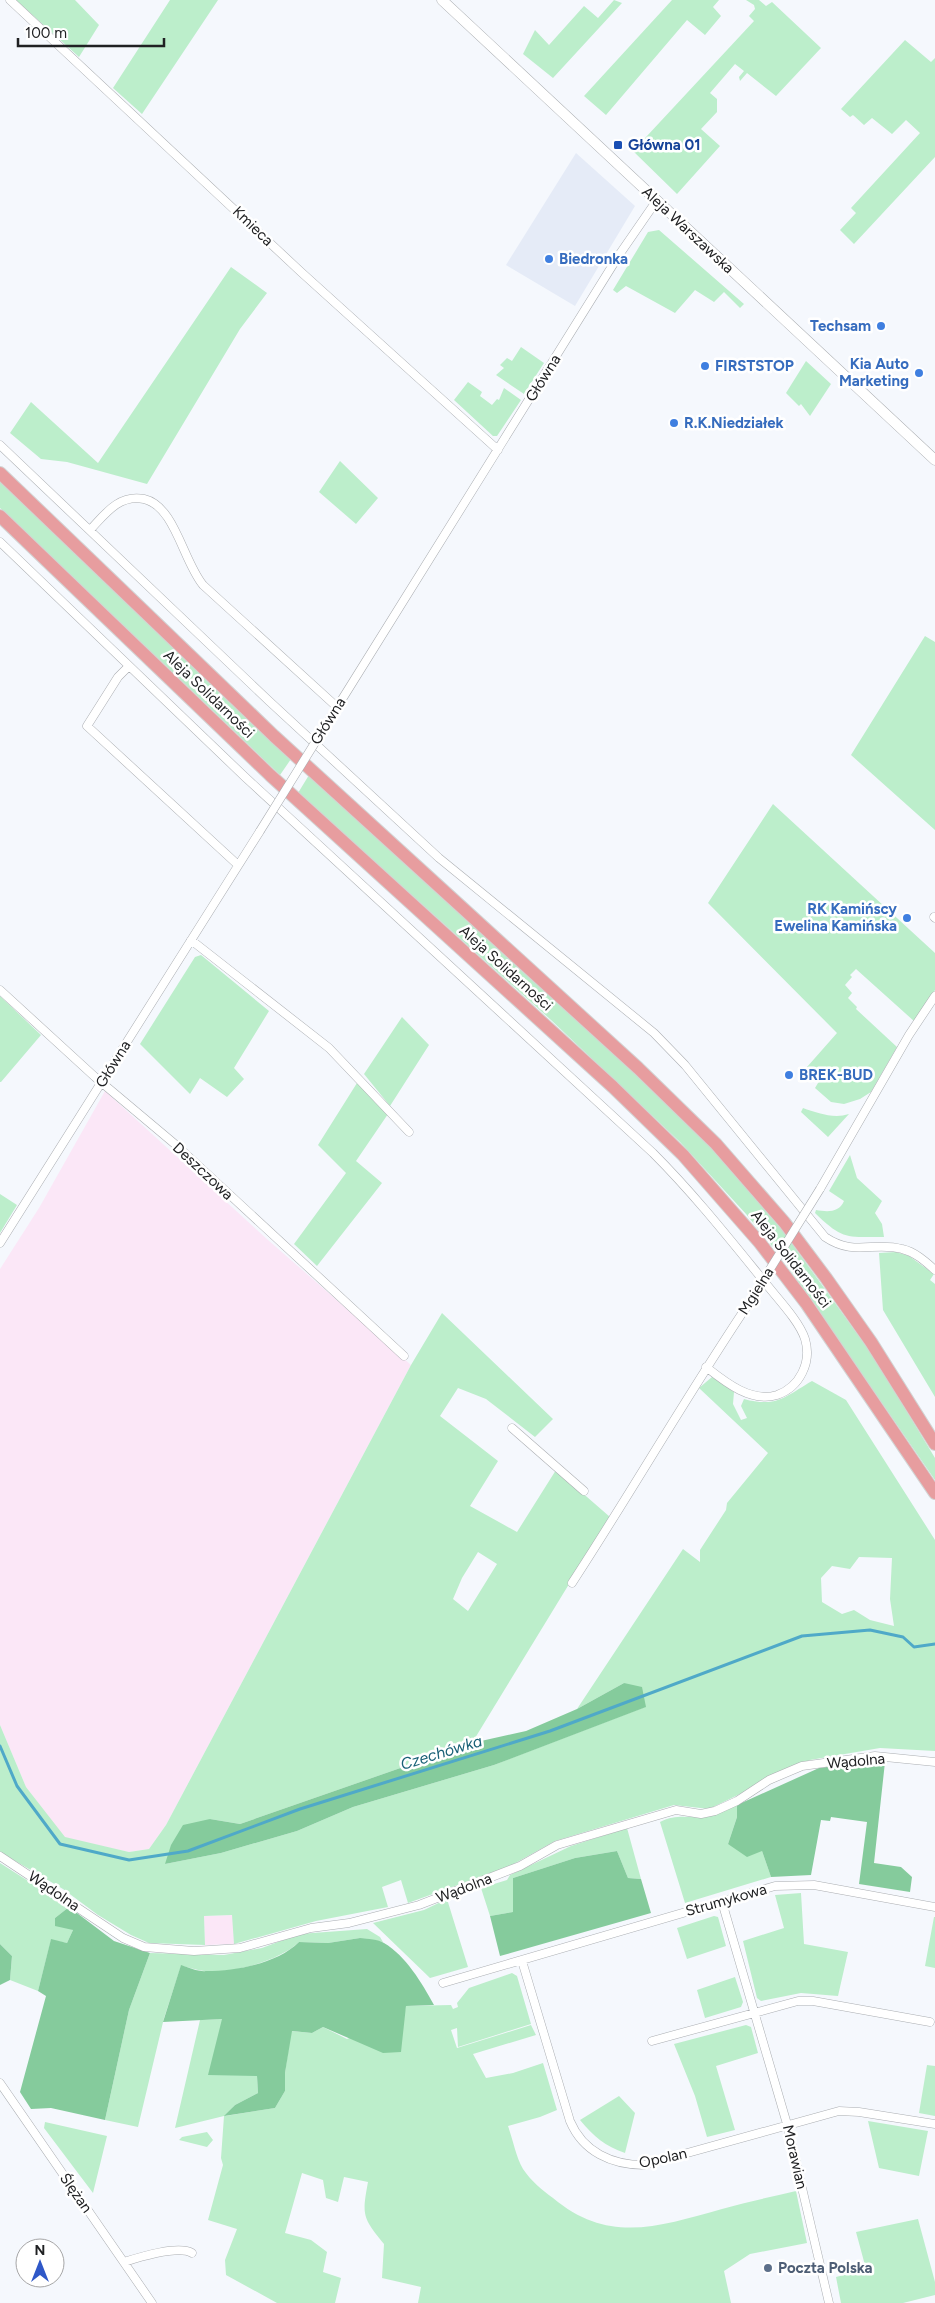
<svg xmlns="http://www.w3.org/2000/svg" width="935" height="2303" font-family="Figtree,sans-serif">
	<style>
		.built { fill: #e5ebf7 }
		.industrial { fill: #fbe7f7 }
		.green { fill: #bceecb; fill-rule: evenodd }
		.forest { fill: #85cb9c }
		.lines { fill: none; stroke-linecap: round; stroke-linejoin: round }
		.stream { stroke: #4fa9c8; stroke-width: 3 }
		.minor-casing { stroke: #abaeb2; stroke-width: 9 }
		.tertiary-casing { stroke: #abaeb2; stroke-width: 11 }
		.primary-casing { stroke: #d2d3d3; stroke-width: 14 }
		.minor { stroke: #fff; stroke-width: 8 }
		.tertiary { stroke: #fff; stroke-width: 10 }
		.primary { stroke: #e79d9f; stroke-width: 12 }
		.minor-bridge-casing { stroke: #abaeb2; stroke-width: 9; stroke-linecap: butt }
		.minor-bridge { stroke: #fff; stroke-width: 8 }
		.transit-dot { fill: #1a4fb4; stroke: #fff; stroke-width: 2 }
		.shop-dot { fill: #3f7fe0; stroke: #fff; stroke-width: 2 }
		.service-dot { fill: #5c6f8a; stroke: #fff; stroke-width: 2 }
		.labels { text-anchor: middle; stroke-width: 5; stroke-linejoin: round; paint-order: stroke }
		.transit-label { font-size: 15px; font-weight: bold; fill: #164399; stroke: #fff; text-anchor: start }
		.street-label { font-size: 15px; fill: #202123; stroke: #fff }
		.shop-label { font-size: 15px; font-weight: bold; fill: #366cbe; stroke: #fff; text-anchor: start }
		.service-label { font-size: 15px; font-weight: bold; fill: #4e5e75; stroke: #fff; text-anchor: start }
		.water-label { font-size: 16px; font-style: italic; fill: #196177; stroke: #fff }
	</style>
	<rect width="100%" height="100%" fill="#f5f8fd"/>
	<path class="built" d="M 576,153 L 635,206 L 575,306 L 506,265 Z"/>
	<path class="industrial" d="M 105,1091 L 268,1240 L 411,1365 L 166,1825 L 149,1849 L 129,1852 L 65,1838 L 26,1787 L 0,1725 L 0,1269 L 39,1208 Z
		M 233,1915 L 234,1944 L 205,1945 L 204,1916 Z"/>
	<path class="green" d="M 16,0 L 75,0 L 99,25 L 79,57 Z
		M 170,0 L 218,0 L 142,114 L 113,88 Z
		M 614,0 L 622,3 L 553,78 L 523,54 L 535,30 L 549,45 L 584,6 L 598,18 Z
		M 672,0 L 719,0 L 713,7 L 721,16 L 705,35 L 687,20 L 606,115 L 584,96 Z
		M 746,0 L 759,0 L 766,6 L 772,2 L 821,48 L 776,96 L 747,73 L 740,81 L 739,77 L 744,71 L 735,64 L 710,93 L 717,99 L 717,112 L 701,129 L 720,146 L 677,194 L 633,151 L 754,21 L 749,16 L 755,9 L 754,5 Z
		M 905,40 L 931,62 L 935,58 L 935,157 L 854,244 L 840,230 L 856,213 L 851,208 L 920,133 L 906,120 L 892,134 L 872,118 L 864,125 L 853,115 L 850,117 L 841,109 Z
		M 659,230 L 744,304 L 740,308 L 724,292 L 714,302 L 695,290 L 675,313 L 626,286 L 617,293 L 613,290 L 648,232 Z
		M 231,267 L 267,293 L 240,329 L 147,484 L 67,462 L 41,459 L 10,433 L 31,402 L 98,463 Z
		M 521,347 L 544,363 L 524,394 L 496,375 L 504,368 L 500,365 L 507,358 L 512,361 Z
		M 806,361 L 831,384 L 810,416 L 801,404 L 799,406 L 786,393 Z
		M 468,382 L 482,392 L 480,396 L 492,405 L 497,399 L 499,400 L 504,388 L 521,400 L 497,436 L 493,436 L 454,400 Z
		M 340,461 L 378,498 L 356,524 L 319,492 Z
		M 0,480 L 291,759 L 280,775 L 0,508 Z
		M 925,636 L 935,642 L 935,830 L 851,755 Z
		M 309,775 L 482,931 L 707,1141 L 767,1209 L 874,1357 L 935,1458 L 935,1480 L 784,1261 L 746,1214 L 680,1142 L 551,1020 L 298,793 Z
		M 773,804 L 935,953 L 935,990 L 915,1022 L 856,969 L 850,975 L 852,977 L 845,985 L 852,993 L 848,998 L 857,1007 L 856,1009 L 897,1047 L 871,1092 L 860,1099 L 844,1104 L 831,1102 L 815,1088 L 821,1078 L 807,1067 L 837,1033 L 708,903 Z
		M 201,955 L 269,1011 L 234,1068 L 244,1079 L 227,1097 L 200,1078 L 190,1094 L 140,1044 L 195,957 Z
		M 0,996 L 41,1035 L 1,1082 L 0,1082 Z
		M 402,1017 L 429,1045 L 390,1106 L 364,1074 Z
		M 357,1083 L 388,1114 L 356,1161 L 382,1183 L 317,1266 L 294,1244 L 346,1173 L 318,1145 Z
		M 803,1108 C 817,1113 834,1119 849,1114 L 828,1137 L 801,1112 Z
		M 850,1155 L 857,1178 L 882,1201 L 875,1213 L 882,1224 L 884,1237 C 846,1237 843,1240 815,1213 L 816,1210 C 827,1212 839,1213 844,1201 L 829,1191 Z
		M 0,1194 L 17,1205 L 0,1233 Z
		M 896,1252 L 909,1256 L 934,1274 L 930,1280 L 935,1284 L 935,1397 L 883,1310 L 879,1253 Z
		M 442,1313 L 553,1419 L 535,1437 L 486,1399 L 458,1388 L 440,1416 L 498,1461 L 470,1506 L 517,1532 L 556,1470 L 610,1517 L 472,1743 L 240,1824 L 210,1819 L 165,1864 L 221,1853 L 297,1831 L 353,1807 L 494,1765 L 645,1707 L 624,1683 L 577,1709 L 683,1549 L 700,1562 L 700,1550 L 726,1510 L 727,1503 L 768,1453 L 699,1388 L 712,1377 L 734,1392 L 733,1404 L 741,1420 L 747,1418 L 741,1406 L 744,1399 C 777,1408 786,1396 812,1381 L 846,1400 L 935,1540 L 935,1751 L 880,1748 L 810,1760 L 709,1809 L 674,1805 L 555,1841 L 510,1866 L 408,1903 L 401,1880 L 382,1887 L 388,1907 L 316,1921 L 234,1944 L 232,1915 L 204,1916 L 205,1945 L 149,1943 L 131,1935 L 98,1915 L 63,1889 L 0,1852 L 0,1725 L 26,1787 L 65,1837 L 129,1852 L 149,1849 L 166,1825 L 411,1365 ZM 478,1552 L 497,1564 L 468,1611 L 453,1599 L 462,1578 ZM 859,1557 L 892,1558 L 890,1599 L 894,1626 L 870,1620 L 854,1610 L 842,1614 L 822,1602 L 821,1578 L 832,1566 L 850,1569 Z
		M 737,1805 L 737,1817 L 728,1844 L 762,1851 L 771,1877 L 685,1903 L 660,1822 C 676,1814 687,1818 703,1817 C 716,1816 726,1810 737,1805 Z
		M 627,1828 L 641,1879 L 628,1878 L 617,1851 L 575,1858 L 513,1878 L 513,1912 L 490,1916 L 481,1888 L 507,1880 L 510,1875 L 571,1846 Z
		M 0,1863 L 69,1907 L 55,1918 L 73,1930 L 67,1943 L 51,1940 L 38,1991 L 10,1980 L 12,1956 L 0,1944 Z
		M 801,1893 L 804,1944 L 848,1952 L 838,1996 L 801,1993 L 761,2001 L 757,1998 L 743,1941 L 784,1928 L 775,1895 Z
		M 447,1899 L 468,1967 L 430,1978 L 373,1923 L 424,1910 Z
		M 714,1916 L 718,1917 L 726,1946 L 687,1959 L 677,1928 Z
		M 934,1917 L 935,1917 L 935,1968 L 925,1966 Z
		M 367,1929 L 380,1937 L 383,1942 L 360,1938 L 328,1943 L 299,1942 C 281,1960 230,1975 204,1971 C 196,1970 188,1967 181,1966 L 164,2018 L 138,2127 L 105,2120 L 129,2010 L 150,1953 L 224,1955 L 262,1948 L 299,1934 Z
		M 512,1973 L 517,1976 L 531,2024 L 458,2047 L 457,2028 L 451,2030 L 457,2048 L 531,2025 L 536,2035 L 473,2054 L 486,2078 L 513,2073 L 543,2063 L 557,2110 L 540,2117 L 508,2126 C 513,2140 516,2157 523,2169 C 531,2181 542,2190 553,2198 C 609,2245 660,2226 722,2209 C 746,2202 771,2197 796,2191 L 807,2243 L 750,2254 L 724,2271 L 731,2303 L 418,2303 L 421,2287 L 382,2278 L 384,2244 C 362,2217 362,2215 368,2182 L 344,2177 L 338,2202 L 326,2198 L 323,2180 L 302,2173 L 285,2233 L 311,2240 L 327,2252 L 323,2272 L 341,2278 L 335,2303 L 277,2303 L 226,2275 L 225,2260 L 237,2229 L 208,2220 L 223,2165 L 221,2158 L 224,2116 L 175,2128 L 200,2020 L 222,2019 L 257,2076 L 258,2093 L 235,2105 L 225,2116 L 275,2108 L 285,2091 L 285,2073 L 291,2031 L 312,2033 L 323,2027 L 347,2039 L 404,2016 L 406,2006 L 451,2005 L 453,2009 L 458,2007 L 457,2003 L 469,1988 Z
		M 735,1977 L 743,2002 L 741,2007 L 705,2018 L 697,1990 Z
		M 746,2025 L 751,2027 L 758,2053 L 716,2066 L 735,2130 L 707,2137 L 695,2096 L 674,2044 Z
		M 927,2065 L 935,2066 L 935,2116 L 919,2113 Z
		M 619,2096 L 635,2113 L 625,2153 C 605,2146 594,2137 580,2120 Z
		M 868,2121 L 928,2131 L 919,2176 L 879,2168 Z
		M 45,2122 L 107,2136 L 93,2193 L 44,2128 Z
		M 207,2132 L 213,2140 L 207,2147 L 179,2140 L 182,2137 Z
		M 918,2219 L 935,2282 L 935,2295 L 903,2303 L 841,2303 L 836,2277 L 866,2269 L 856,2232 Z"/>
	<path class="forest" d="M 624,1683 L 642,1687 L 646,1707 L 494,1765 L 353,1807 L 297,1831 L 221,1853 L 165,1864 L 171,1845 L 183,1825 L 210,1819 L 240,1824 L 472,1743 L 526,1731 L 577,1709 Z
		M 874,1761 L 885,1762 L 874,1863 L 901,1867 L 912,1877 L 910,1892 L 859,1884 L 867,1822 L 831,1817 L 830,1821 L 821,1820 L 811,1875 L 771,1877 L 762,1851 L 747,1857 L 728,1844 L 737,1817 L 737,1805 L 819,1768 Z
		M 617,1851 L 628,1878 L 641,1879 L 651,1913 L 500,1956 L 490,1916 L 513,1912 L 513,1878 L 575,1858 Z
		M 69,1907 L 114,1941 L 150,1953 L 129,2010 L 105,2120 L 51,2108 L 31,2109 L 20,2092 L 46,1996 L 38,1991 L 51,1939 L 67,1943 L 73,1930 L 55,1926 L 55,1918 Z
		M 360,1938 C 368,1939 378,1939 384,1943 C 406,1956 422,1983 434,2005 L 406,2006 L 401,2052 L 383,2053 L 323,2027 L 312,2033 L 292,2031 L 285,2073 L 285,2091 L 275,2108 L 224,2116 L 235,2105 L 258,2093 L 257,2076 L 208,2075 L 222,2019 L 163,2022 L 181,1965 C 189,1968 199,1972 207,1971 C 237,1971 278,1963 299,1942 L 328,1943 Z
		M 0,1944 L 12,1956 L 10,1980 L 0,1985 Z"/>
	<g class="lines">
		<path class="stream" d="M 0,1746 L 17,1786 L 60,1844 L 129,1860 L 188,1851 L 300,1809 L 550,1731 L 802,1636 L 870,1630 L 903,1637 L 914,1647 L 935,1644"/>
		<defs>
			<path id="minor" d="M 10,0 L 301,272 L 498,450
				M 0,445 L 269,701 L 439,858 L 654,1033 L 685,1065 L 825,1237 C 855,1257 873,1241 902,1249 C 915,1252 925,1261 935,1270
				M 90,530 C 105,514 119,494 144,499 C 175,506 183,561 203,585 L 337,707
				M 0,542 L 245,777 L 653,1153 C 693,1193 728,1237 763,1280 C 775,1296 799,1320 805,1339 C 812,1362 800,1387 777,1395 C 751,1403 725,1382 706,1367
				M 129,666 L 118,677 L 87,726 L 238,865
				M 331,717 L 619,255 L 657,200
				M 934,917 L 935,918
				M 191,940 L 329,1048 L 409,1132
				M 0,990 L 95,1077 L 176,1145 L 404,1356
				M 820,1189 L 909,1035 L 935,996
				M 0,1243 L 260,831
				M 512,1428 L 584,1491
				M 572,1583 C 632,1491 686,1397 747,1306
				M 0,1856 L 123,1938 L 144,1947 L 194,1951 L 240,1948 L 311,1928 L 349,1923 L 419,1905 L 520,1866 L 557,1845 L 676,1810 L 701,1814 L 715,1811 L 737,1801 L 769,1780 L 802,1766 L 875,1756 L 935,1762
				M 722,1902 L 787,2124 L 829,2303
				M 522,1961 L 570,2121 C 583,2152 612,2165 644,2165 L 839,2111 L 859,2112 L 935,2124
				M 443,1983 L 775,1886 L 814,1885 L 935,1907
				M 652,2041 L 798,2001 L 813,2001 L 930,2022
				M 0,2083 L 152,2303
				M 124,2262 C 140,2257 178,2245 192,2253"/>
			<path id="tertiary" d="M 442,0 L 935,460"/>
			<path id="primary" d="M 0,473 L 274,736 L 638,1068 L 716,1144 L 784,1222 L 826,1278 L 871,1342 L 935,1444
				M 0,516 L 270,775 L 613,1087 L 683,1155 L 760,1243 L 806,1303 L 935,1493"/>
		</defs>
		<use href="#minor" class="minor-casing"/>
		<use href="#tertiary" class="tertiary-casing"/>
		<use href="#primary" class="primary-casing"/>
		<use href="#minor" class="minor"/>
		<use href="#tertiary" class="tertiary"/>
		<use href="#primary" class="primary"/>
		<defs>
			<path id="minor-bridge" d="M 260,831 L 331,717
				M 747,1306 L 820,1189"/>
		</defs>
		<use href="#minor-bridge" class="minor-bridge-casing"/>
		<use href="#minor-bridge" class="minor-bridge"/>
	</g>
	<rect class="transit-dot" x="613" y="140" width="10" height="10" rx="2.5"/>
	<g class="shop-dot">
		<circle cx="549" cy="259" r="5"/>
		<circle cx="881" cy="326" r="5"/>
		<circle cx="705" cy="366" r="5"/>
		<circle cx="919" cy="373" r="5"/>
		<circle cx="674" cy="423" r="5"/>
		<circle cx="907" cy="918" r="5"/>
		<circle cx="789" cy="1075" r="5"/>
	</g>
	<circle class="service-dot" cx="768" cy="2268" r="5"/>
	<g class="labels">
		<g class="transit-label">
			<text x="628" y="150">Główna 01</text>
		</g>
		<g class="street-label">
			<text transform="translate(253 226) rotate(44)" y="5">Kmieca</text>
			<text transform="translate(688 230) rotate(43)" y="5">Aleja Warszawska</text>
			<text transform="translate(543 378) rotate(-58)" y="5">Główna</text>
			<text transform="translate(209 694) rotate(44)" y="5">Aleja Solidarności</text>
			<text transform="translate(328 721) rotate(-58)" y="5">Główna</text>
			<text transform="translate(506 968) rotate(42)" y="5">Aleja Solidarności</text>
			<text transform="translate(113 1064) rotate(-58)" y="5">Główna</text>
			<text transform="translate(203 1171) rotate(43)" y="5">Deszczowa</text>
			<text transform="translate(791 1259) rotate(52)" y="5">Aleja Solidarności</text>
			<text transform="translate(756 1291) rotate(-58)" y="5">Mgielna</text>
			<text transform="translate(856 1761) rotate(-5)" y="5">Wądolna</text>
			<text transform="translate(464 1888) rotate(-21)" y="5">Wądolna</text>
			<text transform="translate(54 1891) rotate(34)" y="5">Wądolna</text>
			<text transform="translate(726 1900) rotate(-16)" y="5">Strumykowa</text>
			<text transform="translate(795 2157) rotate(77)" y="5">Morawian</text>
			<text transform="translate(663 2158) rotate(-12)" y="5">Opolan</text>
			<text transform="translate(76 2193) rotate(55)" y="5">Ślężan</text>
		</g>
		<g class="shop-label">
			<text x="559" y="264">Biedronka</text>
			<text x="871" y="331" text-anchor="end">Techsam</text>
			<text x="909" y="369" text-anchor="end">Kia Auto<tspan x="909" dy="17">Marketing</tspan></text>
			<text x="715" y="371">FIRSTSTOP</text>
			<text x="684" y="428">R.K.Niedziałek</text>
			<text x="897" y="914" text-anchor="end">RK Kamińscy<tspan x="897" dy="17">Ewelina Kamińska</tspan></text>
			<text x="799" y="1080">BREK-BUD</text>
		</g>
		<g class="service-label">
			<text x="778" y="2273">Poczta Polska</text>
		</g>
		<g class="water-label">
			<text transform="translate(441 1752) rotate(-17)" y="6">Czechówka</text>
		</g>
	</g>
	<g transform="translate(40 2263)"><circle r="24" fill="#ffffff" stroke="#a6a6a7"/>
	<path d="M0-4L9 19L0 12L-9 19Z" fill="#2f58c8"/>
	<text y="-8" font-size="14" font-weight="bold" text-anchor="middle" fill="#202123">N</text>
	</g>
	<path d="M18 38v8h146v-8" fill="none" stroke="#202123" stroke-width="2.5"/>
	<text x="25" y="38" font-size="15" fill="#202123" stroke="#ffffff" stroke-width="4" paint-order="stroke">100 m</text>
</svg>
